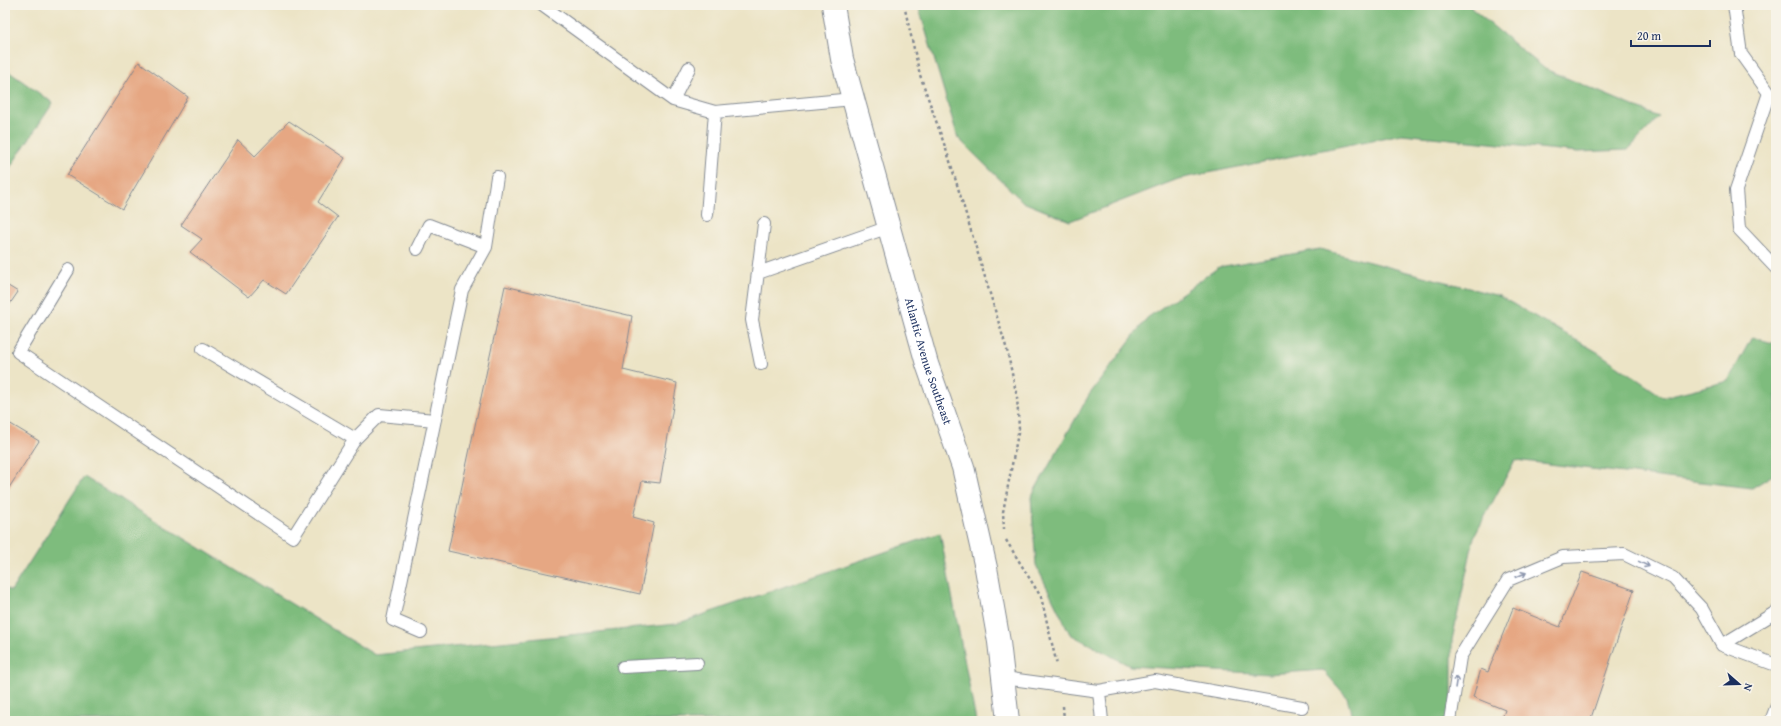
<svg xmlns="http://www.w3.org/2000/svg" width="1781" height="726" font-family="'Gentium Book Plus',serif">
	<style>
		.forest { fill: #7ebc7d; stroke: #4c766e }
		.building { fill: #e6a783 }
		.lines { fill: none; stroke-linecap: round; stroke-linejoin: round }
		.service-casing { stroke: #848a92; stroke-width: 14 }
		.minor-casing { stroke: #848a92; stroke-width: 24 }
		.path { stroke: #848a92; stroke-width: 2.5; stroke-dasharray: 3 3; stroke-linecap: butt }
		.service { stroke: #fff; stroke-width: 12 }
		.minor { stroke: #fff; stroke-width: 22 }
		.oneway { stroke: #8d97ae }
		.labels { text-anchor: middle; stroke-width: 3; stroke-linejoin: round; paint-order: stroke }
		.street-label { font-size: 12px; fill: #1b2f5e; stroke: #f7f3e8 }
	</style>
	<rect width="100%" height="100%" fill="#f7f3e8"/>
	<filter id="ink" filterUnits="userSpaceOnUse"><feTurbulence type="fractalNoise" baseFrequency=".025" numOctaves="2"/><feDisplacementMap in="SourceGraphic" scale="8" xChannelSelector="R" yChannelSelector="G"/><feConvolveMatrix kernelMatrix="1 2 1 2 8 2 1 2 1" color-interpolation-filters="sRGB"/></filter>
	<filter id="wash" filterUnits="userSpaceOnUse"><feTurbulence type="fractalNoise" baseFrequency=".012" numOctaves="4" result="noise"/><feDisplacementMap in="SourceGraphic" scale="16" xChannelSelector="R" yChannelSelector="G"/><feGaussianBlur stdDeviation="0.9" result="paint"/><feColorMatrix in="noise" values="0 0 0 0 0 0 0 0 0 0 0 0 0 0 0 0 0 1.4 0 .05"/><feComposite in="paint" operator="in"/></filter>
	<g filter="url(#wash)">
		<rect width="100%" height="100%" fill="#ece4c6"/>
		<path class="forest" d="M 918,5 L 1471,5 L 1471,8 L 1545,69 L 1659,117 L 1628,150 L 1578,152 L 1402,134 L 1178,179 L 1070,221 L 1023,202 L 958,138 Z
			M 5,69 L 53,103 L 5,175 Z
			M 1320,249 L 1499,296 L 1599,353 L 1663,397 L 1728,381 L 1752,337 L 1776,344 L 1776,473 L 1752,488 L 1515,460 L 1474,537 L 1452,640 L 1452,721 L 1353,721 L 1347,697 L 1323,670 L 1269,674 L 1130,666 L 1070,634 L 1036,565 L 1031,497 L 1089,395 L 1147,318 L 1219,267 Z
			M 84,477 L 375,655 L 676,624 L 940,533 L 976,721 L 5,721 L 5,588 L 11,591 Z"/>
		<g id="blocks">
			<path class="building" d="M 139,62 L 188,97 L 122,209 L 67,175 Z
				M 289,121 L 345,158 L 318,202 L 338,217 L 286,294 L 264,280 L 249,297 L 190,252 L 202,239 L 181,225 L 238,140 L 255,156 Z
				M 5,284 L 18,292 L 5,311 Z
				M 505,286 L 632,316 L 623,370 L 677,383 L 660,483 L 642,481 L 633,517 L 654,523 L 640,594 L 448,551 Z
				M 9,423 L 39,441 L 5,494 L 5,429 Z
				M 1582,572 L 1634,590 L 1590,721 L 1501,721 L 1505,710 L 1473,697 L 1481,669 L 1488,672 L 1513,608 L 1560,627 Z"/>
		</g>
	</g>
	<g filter="url(#ink)">
		<use href="#blocks" fill-opacity="0" stroke="#848a92" stroke-width="1"/>
		<g class="lines">
			<defs>
				<path id="service" d="M 542,5 L 673,100 L 715,112 L 853,99
					M 1734,5 L 1741,54 L 1769,93 L 1736,190 L 1739,229 L 1776,268
					M 673,100 L 689,68
					M 707,215 L 715,112
					M 417,249 L 429,225 L 486,247
					M 68,270 L 18,352 L 293,537 L 355,439 L 379,415 L 435,420
					M 758,273 L 889,227
					M 203,349 L 355,439
					M 761,364 L 752,320 L 764,224
					M 421,632 L 393,620 L 462,290 L 486,247 L 497,177
					M 1722,645 L 1776,612
					M 623,667 L 697,663
					M 1004,678 L 1099,691 L 1155,681 L 1302,707
					M 1099,691 L 1102,721
					M 1450,721 L 1460,657 L 1508,580 L 1563,557 L 1624,554 L 1673,578 L 1702,609 L 1722,645 L 1776,665
					M 1771,721 L 1776,708"/>
				<g id="minor">
					<path id="s1" d="M 833,5 L 842,59 L 927,364 L 963,467 L 986,568 L 999,642 L 1008,721"/>
				</g>
			</defs>
			<use href="#service" class="service-casing"/>
			<use href="#minor" class="minor-casing"/>
			<path class="path" d="M 904,5 L 920,75 L 949,158 L 1007,350 L 1017,397 L 1019,428 L 1003,512 L 1004,529
				M 1006,540 L 1041,597 L 1057,665
				M 1063,706 L 1064,721"/>
			<use href="#service" class="service"/>
			<use href="#minor" class="minor"/>
		</g>
		<defs><path id="oneway-shaft" d="M-6 0H5M1.5-3L5.5 0L1.5 3" fill="none" stroke-width="1.6" stroke-linecap="round" stroke-linejoin="round"/></defs>
		<g class="oneway">
			<use href="#oneway-shaft" transform="translate(1644 564) rotate(26)"/>
			<use href="#oneway-shaft" transform="translate(1521 575) rotate(-23)"/>
			<use href="#oneway-shaft" transform="translate(1456 682) rotate(-81)"/>
		</g>
	</g>
	<g class="labels">
		<g class="street-label">
			<text dy="4" stroke="none"><textPath href="#s1" startOffset="369">Atlantic Avenue Southeast</textPath></text>
		</g>
	</g>
	<rect width="1781" height="726" fill="none" stroke="#f7f3e8" stroke-width="20"/>
	<g transform="translate(1739 684) rotate(110)" stroke="#f7f3e8" stroke-width="3" paint-order="stroke">
	<path d="M0-3L7 15L0 10L-7 15Z" fill="#1b2f5e"/>
	<text y="-6" font-size="11" font-weight="bold" text-anchor="middle" fill="#1b2f5e">N</text>
	</g>
	<path d="M1631 40v6h79v-6" fill="none" stroke="#1b2f5e" stroke-width="2"/>
	<text x="1637" y="40" font-size="12" fill="#1b2f5e" stroke="#f7f3e8" stroke-width="3" paint-order="stroke">20 m</text>
</svg>
